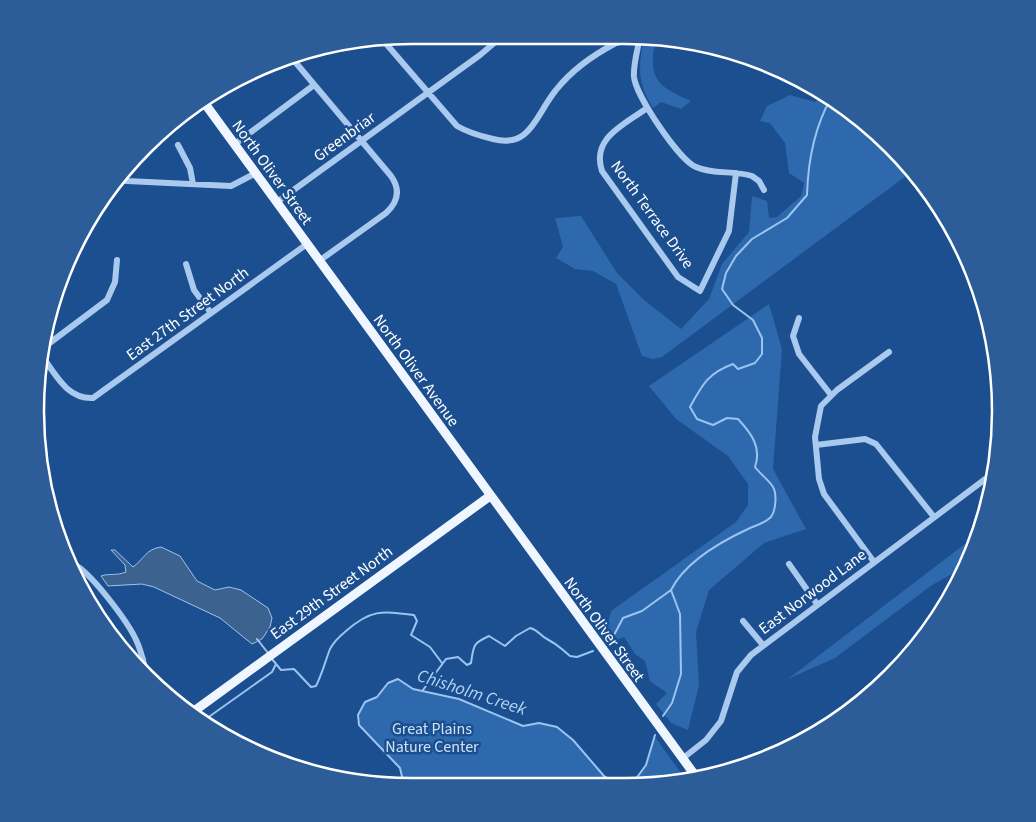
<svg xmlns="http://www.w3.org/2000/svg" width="1036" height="822" font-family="'Source Sans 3',sans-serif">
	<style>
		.green { fill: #2e69ad }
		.water { fill: #3c6290; stroke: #9cc4f0 }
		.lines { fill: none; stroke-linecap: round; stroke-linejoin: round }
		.stream { stroke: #9cc4f0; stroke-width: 2 }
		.minor { stroke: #a9c9ee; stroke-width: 6 }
		.major { stroke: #f0f6ff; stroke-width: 9 }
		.labels { text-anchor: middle; stroke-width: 5; stroke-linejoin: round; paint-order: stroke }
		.street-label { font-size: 16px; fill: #fff; stroke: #1b4f8f }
		.park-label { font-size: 16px; fill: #cfe3fa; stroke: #1b4f8f }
		.water-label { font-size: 18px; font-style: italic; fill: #b5d3f5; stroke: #1b4f8f }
		.rim { fill: none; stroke: #fff; stroke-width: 2.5 }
	</style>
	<rect width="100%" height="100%" fill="#1b4f8f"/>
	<path class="green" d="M 644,36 L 656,37 C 648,77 654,85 691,101 L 681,109 L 661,102 L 653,108 C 636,80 639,67 644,36 Z
		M 825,94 L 873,128 L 910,173 L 662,357 L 653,359 L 642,356 L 616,284 L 593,271 L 575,269 L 556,258 L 563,247 L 555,218 L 581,216 L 617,273 L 644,300 L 681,329 L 709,299 L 722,264 L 749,232 L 752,196 L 767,201 L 769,218 L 777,217 L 801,196 L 804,183 L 789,173 L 785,143 L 770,123 L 760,121 L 767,106 L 790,95 L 815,102 Z
		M 769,304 L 782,349 L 773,469 L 806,529 L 764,543 L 709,590 L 696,632 L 699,685 L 688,730 L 671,723 L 656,704 L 667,693 L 650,681 L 645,661 L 635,654 L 624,637 L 615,640 L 607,627 L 611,611 L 736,522 L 748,505 L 748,484 L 728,456 L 676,419 L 649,386 Z
		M 978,534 L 964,572 L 961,569 L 932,585 L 835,658 L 788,679 Z
		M 398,679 L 413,689 L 459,699 L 523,726 L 539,723 L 557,727 L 573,740 L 604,776 L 618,784 L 635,780 L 646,765 L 655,737 L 686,780 L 650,786 L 403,781 L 400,768 L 359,725 L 358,715 L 365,702 L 377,697 L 388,683 Z"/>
	<path class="water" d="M 161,547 L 180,556 L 197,581 L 215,590 L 229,587 L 241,590 L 268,608 L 272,618 L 270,627 L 262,639 L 252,644 L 220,618 L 154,587 L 142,584 L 108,586 L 101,576 C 110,573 117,576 126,572 L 125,565 L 111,550 L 115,550 L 133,567 C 144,559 146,549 161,547 Z"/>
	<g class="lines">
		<path class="stream" d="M 80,587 L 86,585
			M 257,639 L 268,653
			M 608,640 L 614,635 L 623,618 L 642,611 L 671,590
			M 272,659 L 281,670 L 294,669 L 311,687 L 316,686 C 322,674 325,662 330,649 C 333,643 340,636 346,631 C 371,609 382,611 414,615 L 417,621 L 411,635 L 430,647 L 442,663
			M 423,690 L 446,659 L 458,657 L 467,665 L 471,663 C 474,645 472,644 489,636 L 505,646 L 516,636 L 530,628 C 539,630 540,636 547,639 C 560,646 559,647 570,656 L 577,657 L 593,651
			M 663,716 L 672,703 L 681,674 L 680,614 L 671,590 C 685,562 720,542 748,529 C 756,525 764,524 771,517 C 776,510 777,494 773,487 C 769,480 760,474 755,467 C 762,447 751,433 738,419 L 727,418 L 713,425 L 697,419 L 690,407 C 702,385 708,373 733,364 L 738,369 L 755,363 L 762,354 L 762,338 L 753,320 L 733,305 L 722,289 L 726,273 L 736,256 L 752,239 L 787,218 L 807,195 C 808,161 814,128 831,98
			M 203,721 L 272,672 L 276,664
			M 403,781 L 400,768 L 359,725 L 358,715 L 365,702 L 377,697 L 388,683 L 398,679 L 413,689 L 459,699 L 523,726 L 539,723 L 557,727 L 573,740 L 604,776 L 618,784 L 635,780 L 646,765 L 655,735"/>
		<path class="minor" d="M 640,36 C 638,49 633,64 634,77 C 636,96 679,160 696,167 C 713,175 734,170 752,176 L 759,181 L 764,190
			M 382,39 L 457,126 C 469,133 480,136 493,139 C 531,149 536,114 556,90 C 571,71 595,54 616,43 L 624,41 L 639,42
			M 291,57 L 391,176 C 401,190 398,202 386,213 L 319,261
			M 647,108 C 624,125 591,138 602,171 L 678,277 L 700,291 L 729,231 L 736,173
			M 235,144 L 314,85
			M 178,145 L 190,168 L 193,184
			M 119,179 L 127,181 L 231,186 L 256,173
			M 277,202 L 480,55 L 493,44 L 496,35
			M 186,264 L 194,290 L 211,313
			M 799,318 L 793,336 L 799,354 L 831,395
			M 43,348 L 107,300 L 115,282 L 117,260
			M 42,356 C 56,375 67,399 93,398 L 307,244
			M 816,445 L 865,439 L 876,444 L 934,517
			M 70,562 C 89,569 129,623 137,642 C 142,653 144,665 147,676
			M 874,562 L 824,494 L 819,479 L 815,437 L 821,406 L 837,390 L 889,352
			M 789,564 L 817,604
			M 743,621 L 763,645
			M 132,663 L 143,659
			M 682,759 L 706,740 L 721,721 L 737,672 L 751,655 L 992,474"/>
		<path class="major" d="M 203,101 L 697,778
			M 190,714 L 490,496"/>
	</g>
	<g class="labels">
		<g class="street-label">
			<text transform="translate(344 136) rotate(-36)" y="6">Greenbriar</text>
			<text transform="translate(273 172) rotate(54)" y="6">North Oliver Street</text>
			<text transform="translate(653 214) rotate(54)" y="6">North Terrace Drive</text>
			<text transform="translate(187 313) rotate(-36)" y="6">East 27th Street North</text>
			<text transform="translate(417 370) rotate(54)" y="6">North Oliver Avenue</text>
			<text transform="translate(812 591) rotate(-37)" y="6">East Norwood Lane</text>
			<text transform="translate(331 592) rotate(-36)" y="6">East 29th Street North</text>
			<text transform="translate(605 629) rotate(54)" y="6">North Oliver Street</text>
		</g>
		<g class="park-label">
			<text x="432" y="734">Great Plains<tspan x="432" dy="18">Nature Center</tspan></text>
		</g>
		<g class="water-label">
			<text transform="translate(472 692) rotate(18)" y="6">Chisholm Creek</text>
		</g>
	</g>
	<path d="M0 0H1036V822H0ZM411 44H625A367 367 0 0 1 992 411V411A367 367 0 0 1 625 778H411A367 367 0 0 1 44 411V411A367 367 0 0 1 411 44Z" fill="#2d5d98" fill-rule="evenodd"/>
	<path class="rim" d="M411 44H625A367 367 0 0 1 992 411V411A367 367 0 0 1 625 778H411A367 367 0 0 1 44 411V411A367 367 0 0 1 411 44Z"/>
</svg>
